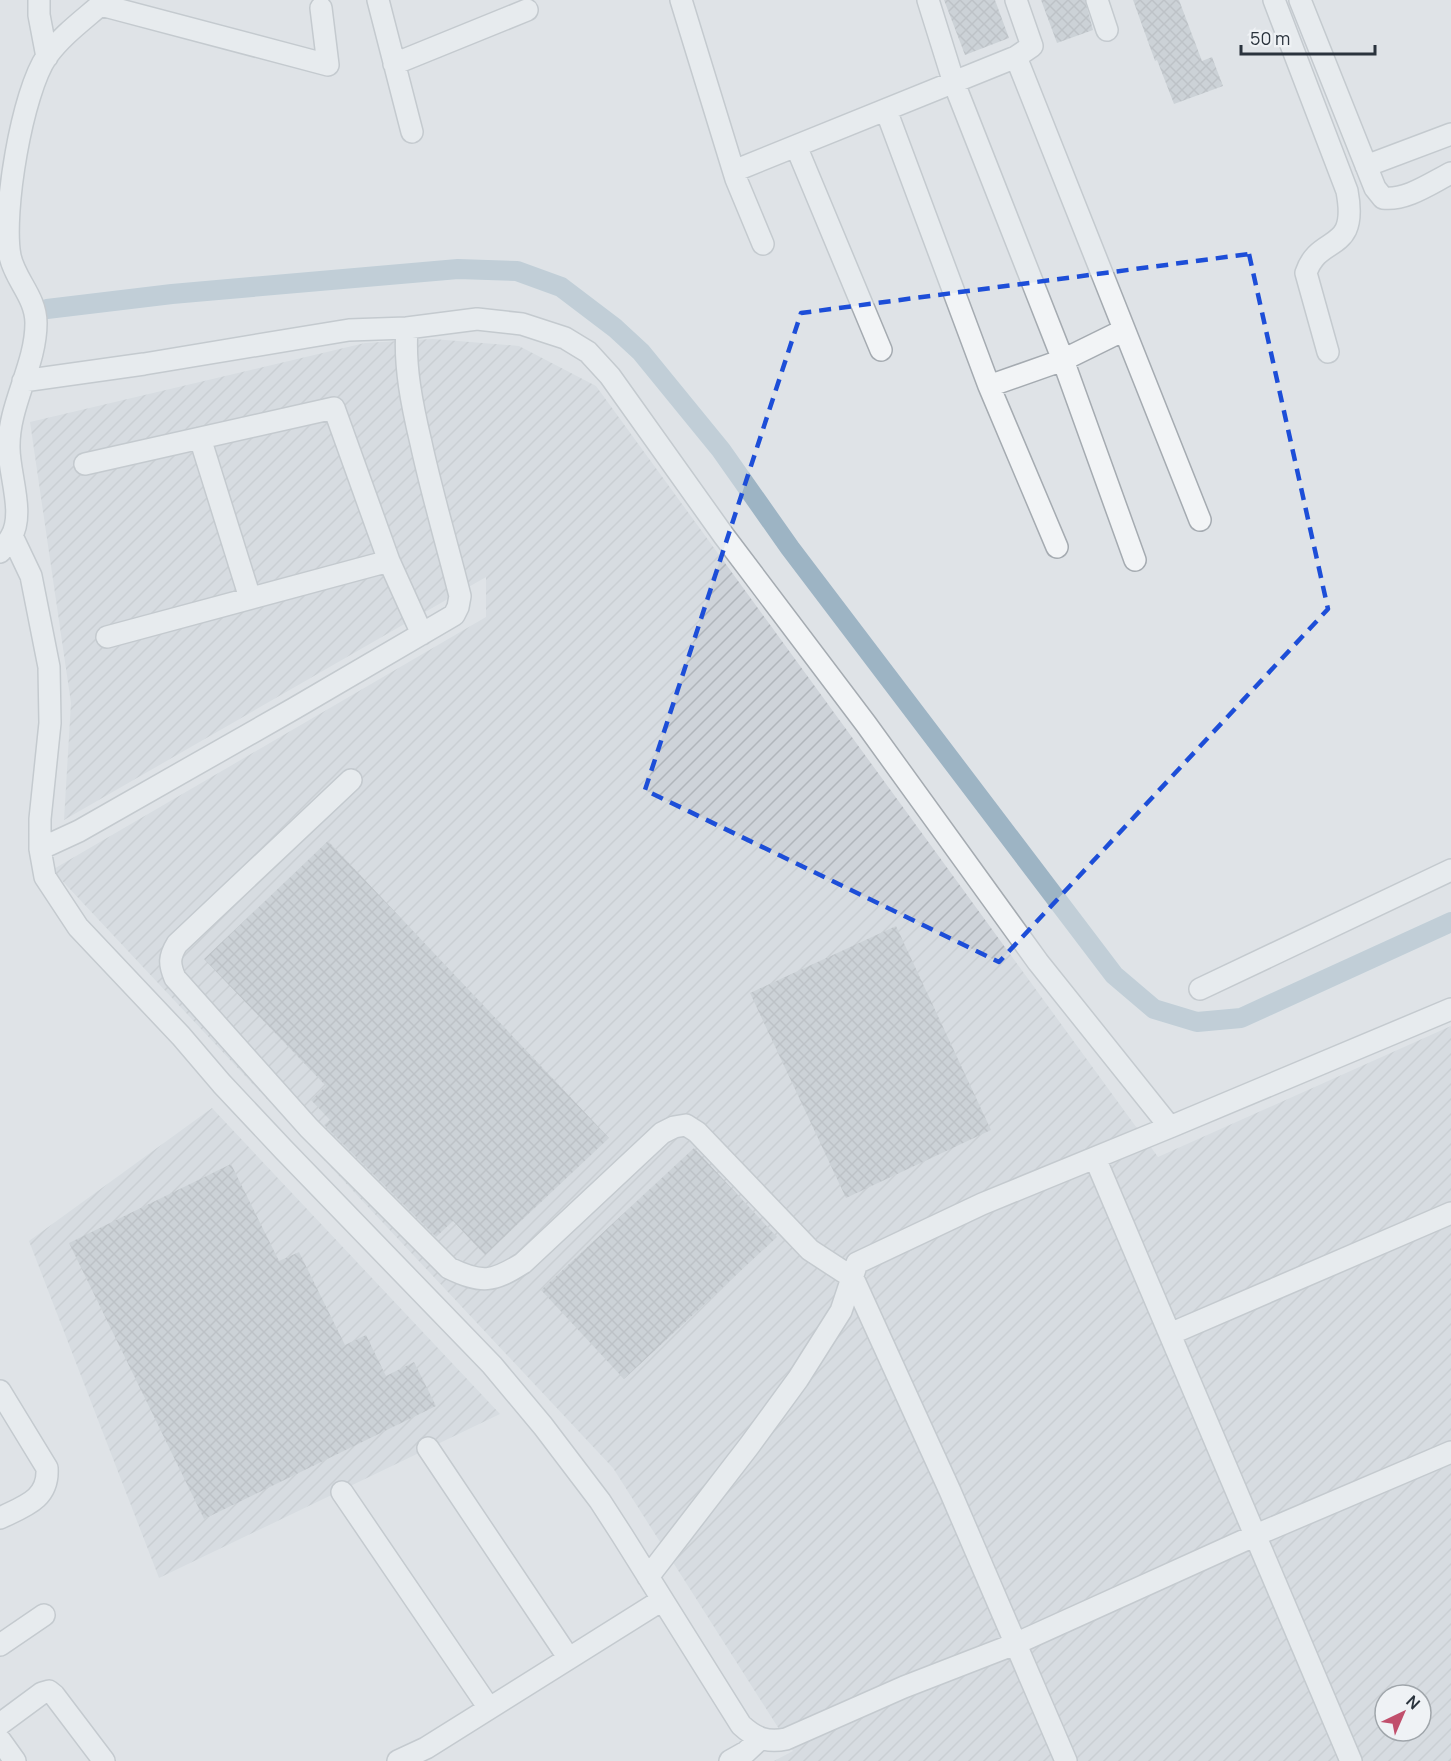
<svg xmlns="http://www.w3.org/2000/svg" width="1451" height="1761" font-family="Manrope,sans-serif">
	<style>
		.industrial { fill: url(#industrial-furrows); fill-rule: evenodd }
		.lines { fill: none; stroke-linecap: round; stroke-linejoin: round }
		.canal { stroke: #9db4c4; stroke-width: 20 }
		.building { fill: url(#building-cross-hatch) }
		.minor-casing { stroke: #a5abb1; stroke-width: 24 }
		.minor { stroke: #f2f4f6; stroke-width: 21 }
		.marked { fill: none; stroke: #1d4ed8; stroke-width: 4.5; stroke-dasharray: 12 8; stroke-linejoin: round }
	</style>
	<defs>
		<pattern id="industrial-furrows" width="10" height="10" patternUnits="userSpaceOnUse" patternTransform="scale(1.5)"><rect width="10" height="10" fill="#ced3d9"/><path d="M-1 1l2-2M0 10L10 0M9 11l2-2" fill="none" stroke="#b1b6bb"/></pattern>
		<pattern id="building-cross-hatch" width="8" height="8" patternUnits="userSpaceOnUse" patternTransform="scale(1.5)"><rect width="8" height="8" fill="#b7bdc3"/><path d="M0 0l8 8M0 8l8-8" fill="none" stroke="#959aa0"/></pattern>
	</defs>
	<rect width="100%" height="100%" fill="#dfe3e7"/>
	<path class="industrial" d="M 433,339 L 519,346 L 596,386 L 1158,1157 L 1451,1026 L 1451,1761 L 774,1761 L 793,1751 L 613,1468 L 52,870 L 486,617 L 486,577 L 64,820 L 71,703 L 30,422 L 365,343 ZM 1385,1695 L 1421,1695 L 1421,1731 L 1385,1731 Z
		M 212,1108 L 500,1414 L 159,1578 L 29,1241 Z"/>
	<g class="lines">
		<path class="canal" d="M 47,309 L 172,294 L 458,269 L 517,271 L 561,287 L 615,328 L 641,352 L 721,450 L 790,548 L 1114,975 L 1154,1009 L 1197,1022 L 1241,1018 L 1451,922"/>
	</g>
	<path class="building" d="M 944,0 L 995,0 L 1009,38 L 965,55 Z
		M 1041,0 L 1085,0 L 1093,30 L 1057,43 Z
		M 1133,0 L 1179,0 L 1202,61 L 1212,57 L 1223,86 L 1174,104 L 1157,60 L 1155,61 Z
		M 328,841 L 609,1138 L 485,1255 L 453,1221 L 436,1237 L 324,1125 L 330,1120 L 311,1100 L 326,1086 L 204,959 Z
		M 896,926 L 991,1130 L 846,1198 L 750,993 Z
		M 694,1148 L 777,1237 L 624,1379 L 541,1290 Z
		M 231,1164 L 279,1261 L 299,1252 L 345,1345 L 366,1335 L 386,1376 L 414,1362 L 436,1406 L 204,1519 L 69,1243 Z"/>
	<g class="lines">
		<defs>
			<path id="minor" d="M 39,0 L 39,15 L 47,57
				M 378,0 L 412,132
				M 681,0 L 736,179 L 763,244
				M 928,0 L 954,83 L 1063,360 L 1135,560
				M 1016,0 L 1032,46 L 1016,57
				M 1097,0 L 1107,30
				M 1274,0 L 1347,191 C 1359,255 1319,233 1306,273 L 1328,352
				M 1300,0 L 1375,188 L 1383,198 C 1406,201 1431,183 1451,173
				M 101,5 L 328,65 L 321,8
				M 394,64 L 527,10
				M 886,110 L 989,386 L 1057,547
				M 796,146 L 881,350
				M 1366,166 L 1451,134
				M 734,171 L 1016,57 L 1200,520
				M 23,381 L 144,364 L 349,330 L 407,328
				M 989,386 L 1063,360 L 1124,330
				M 200,438 L 250,598
				M 85,464 L 334,408 L 389,561 L 422,634
				M 12,536 L 31,576 L 49,667 L 50,723 L 40,819 L 40,849 L 45,877 L 78,927 L 181,1036 L 222,1084 L 284,1150 L 492,1365 L 543,1426 L 600,1501 L 622,1535 L 741,1725 C 755,1738 767,1743 786,1739 L 904,1687 L 1015,1644 L 1256,1535 L 1451,1452
				M 0,552 C 4,547 8,542 11,537 C 25,514 9,474 9,448 C 8,405 36,366 36,323 C 36,297 15,280 10,256 C 2,213 22,92 47,56 C 63,34 86,18 106,0
				M 107,637 L 389,561
				M 351,780 L 177,944 C 169,957 169,964 175,978 L 309,1128 L 449,1268 C 482,1284 493,1282 523,1263 L 662,1133 L 674,1127 L 686,1125 L 697,1132 L 810,1250 L 853,1278 L 950,1491 L 1066,1761
				M 40,849 L 79,831 L 295,708 L 454,615 L 458,607 L 460,596 C 447,544 432,494 421,443 C 412,405 404,366 407,328 L 477,319 L 522,324 L 565,338 L 588,352 L 610,376 L 724,536 L 866,724 L 1038,962 L 1170,1127 L 1451,1009
				M 1200,989 L 1451,870
				M 1095,1158 L 1351,1761
				M 1170,1334 L 1451,1213
				M 0,1391 L 47,1468 C 49,1499 25,1506 0,1518
				M 428,1448 L 568,1657
				M 342,1492 L 489,1708
				M 648,1577 L 749,1446 L 798,1379 L 841,1311 L 857,1263 L 982,1204 L 1170,1127
				M 0,1645 L 44,1615
				M 0,1724 L 42,1693 L 49,1691 L 54,1695 L 104,1761
				M 0,1740 L 15,1761
				M 398,1761 L 426,1748 L 662,1600
				M 730,1761 L 746,1752 L 760,1739"/>
		</defs>
		<use href="#minor" class="minor-casing"/>
		<use href="#minor" class="minor"/>
	</g>
	<path d="M0 0H1451V1761H0ZM 1249,254 L 1328,609 L 999,962 L 645,790 L 801,313 Z" fill="#dfe3e7" fill-opacity=".55" fill-rule="evenodd"/>
	<path class="marked" d="M 1249,254 L 1328,609 L 999,962 L 645,790 L 801,313 Z"/>
	<g transform="translate(1403 1713) rotate(44)"><circle r="28" fill="#eff2f5" stroke="#a0a6ab" stroke-width="1.5"/>
	<path d="M0-4.5L10 22L0 15L-10 22Z" fill="#c14f6c"/>
	<text y="-9" font-size="16" font-weight="bold" text-anchor="middle" fill="#2a333d">N</text>
	</g>
	<path d="M1241 45v9h134v-9" fill="none" stroke="#2a333d" stroke-width="3"/>
	<text x="1250" y="45" font-size="18" fill="#2a333d" stroke="#eff2f5" stroke-width="4.5" paint-order="stroke">50 m</text>
</svg>
